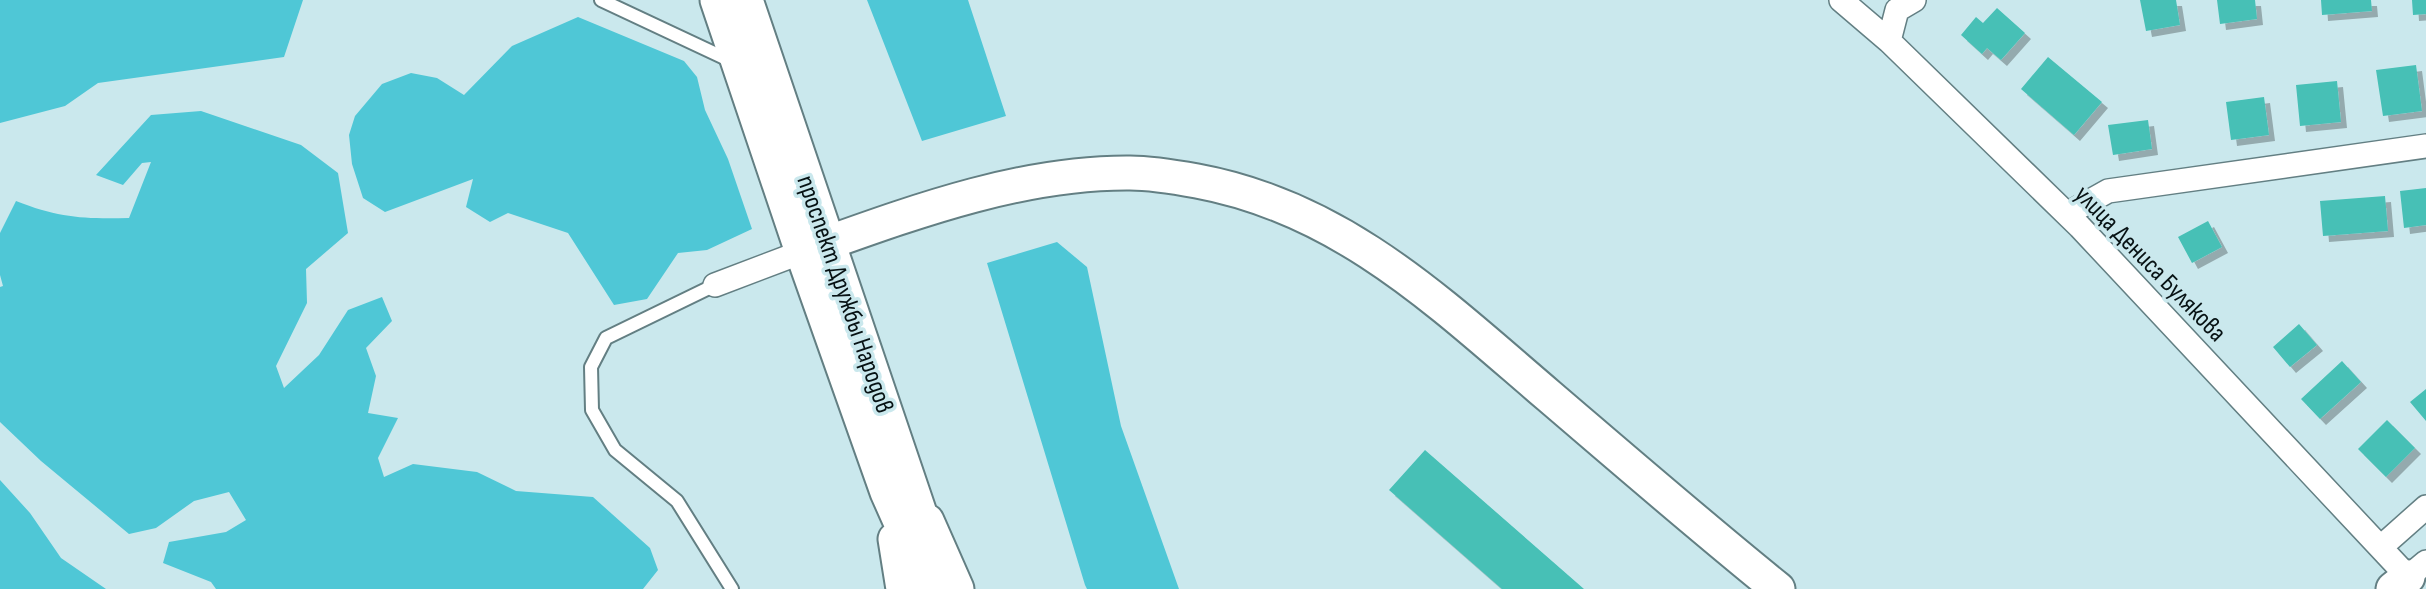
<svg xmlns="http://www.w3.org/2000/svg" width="2426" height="589" font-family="'Sofia Sans Condensed',sans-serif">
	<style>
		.forest { fill: #4fc7d6 }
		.building { fill: #47c0b6; filter: url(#shadow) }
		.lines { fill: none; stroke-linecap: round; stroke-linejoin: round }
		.lane-casing { stroke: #637f83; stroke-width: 16 }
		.street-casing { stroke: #637f83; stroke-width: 26 }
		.secondary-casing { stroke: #637f83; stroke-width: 37 }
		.lane { stroke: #fff; stroke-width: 12 }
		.street { stroke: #fff; stroke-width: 23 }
		.secondary { stroke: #fff; stroke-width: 33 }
		.labels { text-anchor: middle; stroke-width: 7; stroke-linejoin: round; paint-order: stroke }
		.street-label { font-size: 26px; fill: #071214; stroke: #cae8ed }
	</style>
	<defs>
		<filter id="shadow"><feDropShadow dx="6" dy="6" stdDeviation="0" flood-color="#0004"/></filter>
	</defs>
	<rect width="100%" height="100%" fill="#cae8ed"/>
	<path class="forest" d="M 0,0 L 303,0 L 284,57 L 98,83 L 65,106 L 0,123 Z
		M 867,0 L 968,0 L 1006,116 L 922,141 Z
		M 578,17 L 684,61 L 697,77 L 705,110 L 728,159 L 752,229 L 707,250 L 678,253 L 647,299 L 614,305 L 568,233 L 508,213 L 490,222 L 466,207 L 473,179 L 385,212 L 363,198 L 352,164 L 349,135 L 355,116 L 382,84 L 411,73 L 437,78 L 464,95 L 512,46 Z
		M 201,111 L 301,145 L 338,173 L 348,233 L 306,269 L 307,303 L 276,366 L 284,388 L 319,355 L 348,310 L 382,297 L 392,321 L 366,348 L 376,376 L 368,413 L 398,418 L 378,458 L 384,477 L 413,464 L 477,472 L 516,491 L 593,497 L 650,548 L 658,570 L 643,589 L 216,589 L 211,582 L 163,563 L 169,542 L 226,532 L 246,520 L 229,492 L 194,501 L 156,528 L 129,534 L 41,461 L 0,422 L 0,287 L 3,286 L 0,275 L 0,233 L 16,201 C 59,218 84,219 129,218 L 151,162 L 142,163 L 123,185 L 96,175 L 151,115 Z
		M 1057,242 L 1087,267 L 1121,426 L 1179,589 L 1087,589 L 1085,585 L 987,263 Z
		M 0,480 L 30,513 L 61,558 L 106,589 L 0,589 Z"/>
	<path class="building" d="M 2140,0 L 2176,0 L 2180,25 L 2146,31 Z
		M 2217,0 L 2255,0 L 2257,19 L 2220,24 Z
		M 2321,0 L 2371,0 L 2372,11 L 2322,15 Z
		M 2412,0 L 2426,0 L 2426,14 L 2413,15 Z
		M 1997,8 L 2025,33 L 2001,60 L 1987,48 L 1982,54 L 1961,35 L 1976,17 L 1983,23 Z
		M 2048,57 L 2102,102 L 2074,135 L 2021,89 Z
		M 2416,65 L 2422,111 L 2383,116 L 2376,70 Z
		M 2337,81 L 2341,122 L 2300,126 L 2296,85 Z
		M 2264,97 L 2269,135 L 2231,140 L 2226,102 Z
		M 2148,120 L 2152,149 L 2113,155 L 2108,125 Z
		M 2426,188 L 2426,225 L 2404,228 L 2400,191 Z
		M 2385,196 L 2388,231 L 2323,236 L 2320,201 Z
		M 2208,221 L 2222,247 L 2192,263 L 2178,237 Z
		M 2299,324 L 2317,345 L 2290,367 L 2273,347 Z
		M 2342,361 L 2361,382 L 2320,419 L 2301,399 Z
		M 2426,389 L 2426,421 L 2410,402 Z
		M 2387,420 L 2415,448 L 2386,477 L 2358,449 Z
		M 1425,450 L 1584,589 L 1502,589 L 1389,490 Z"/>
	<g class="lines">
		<defs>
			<path id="lane" d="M 601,0 L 731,61
				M 715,285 L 606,338 L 591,367 L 592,410 L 615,450 L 677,501 L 732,589"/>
			<path id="street" d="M 1841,0 L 1889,41 L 2080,227 L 2408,577 L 2426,562
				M 1889,41 L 1897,10 L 1914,0
				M 2067,214 L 2108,191 L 2426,146
				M 715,285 L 802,252
				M 2381,547 L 2426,507"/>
			<path id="secondary" d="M 717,0 L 802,252 L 887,492 L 930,589
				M 746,0 L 930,543
				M 802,252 C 906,215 1018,172 1130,173 C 1152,173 1175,177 1197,181 C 1343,208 1441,304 1549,396 C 1625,461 1700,526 1778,589
				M 927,521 L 957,589
				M 895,539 L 903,589
				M 2393,589 L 2408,577"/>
		</defs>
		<use href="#lane" class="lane-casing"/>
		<use href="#street" class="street-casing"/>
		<use href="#secondary" class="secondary-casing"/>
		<use href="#lane" class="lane"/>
		<use href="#street" class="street"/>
		<use href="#secondary" class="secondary"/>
	</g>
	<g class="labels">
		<g class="street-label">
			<text transform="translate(2151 263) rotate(46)" y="9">улица Дениса Булякова</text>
			<text transform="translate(846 294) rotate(71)" y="9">проспект Дружбы Народов</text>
		</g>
	</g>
</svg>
